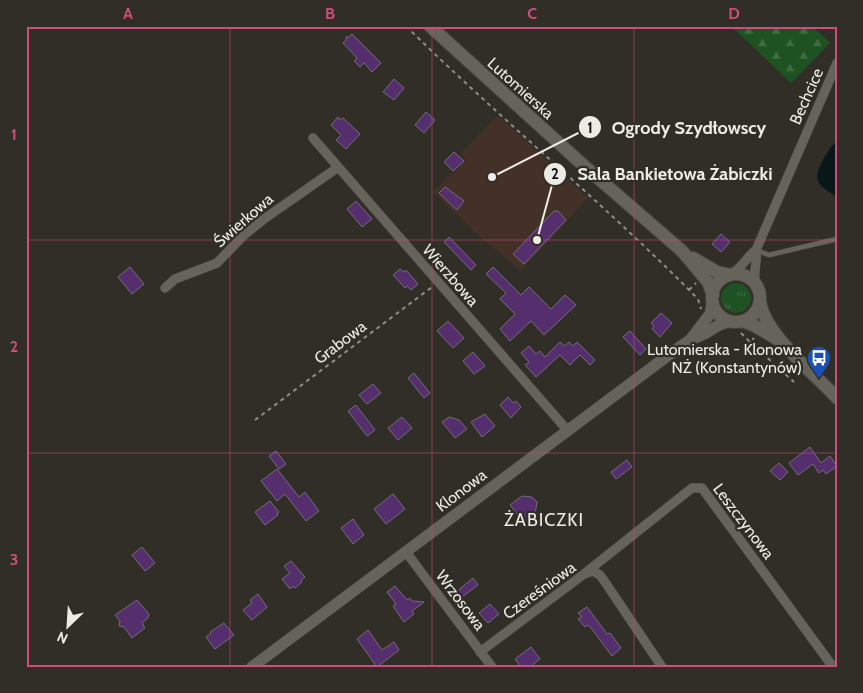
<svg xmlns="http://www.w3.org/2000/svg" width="863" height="693" font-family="Cabin,sans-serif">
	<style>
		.commercial { fill: #433128 }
		.grass { fill: url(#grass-tufts) }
		.forest { fill: url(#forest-firs) }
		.water { fill: #081818 }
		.building { fill: #552e6e; stroke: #736e77 }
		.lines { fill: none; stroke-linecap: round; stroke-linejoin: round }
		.service-casing { stroke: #4b4942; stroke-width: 5.5 }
		.minor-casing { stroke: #4b4942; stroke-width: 10 }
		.tertiary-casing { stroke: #4b4942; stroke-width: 12 }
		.secondary-casing { stroke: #4b4942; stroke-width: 14 }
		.path { stroke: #8f8e87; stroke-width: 2; stroke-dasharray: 4 4; stroke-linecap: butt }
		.service { stroke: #65635a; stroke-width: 4.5 }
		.minor { stroke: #65635a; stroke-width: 9 }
		.tertiary { stroke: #65635a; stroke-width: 11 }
		.secondary { stroke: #65635a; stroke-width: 12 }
		.grid { fill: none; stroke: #cc4d7e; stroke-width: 1; stroke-opacity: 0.55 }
		.labels { text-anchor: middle; stroke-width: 4.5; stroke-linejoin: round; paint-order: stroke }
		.street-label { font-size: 16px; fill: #ecebe5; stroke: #302e26 }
		.poi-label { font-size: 16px; fill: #ecebe5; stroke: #302e26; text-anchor: end }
		.neighbourhood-label { font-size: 18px; letter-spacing: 1px; fill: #ecebe5; stroke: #302e26 }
		.leader { fill: none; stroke: #ecebe5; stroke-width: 2 }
		.callout-dot { fill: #ecebe5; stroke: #302e26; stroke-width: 2 }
		.mark-label { font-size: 15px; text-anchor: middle; font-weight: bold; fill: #111 }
		.callout-label { font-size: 18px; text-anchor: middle; font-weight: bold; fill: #ecebe5; stroke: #302e26; stroke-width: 4.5; stroke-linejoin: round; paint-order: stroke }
		.neatline { fill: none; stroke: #cc4d7e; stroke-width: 2 }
		.grid-label { font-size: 16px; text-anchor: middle; font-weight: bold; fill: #cc4d7e }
	</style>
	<defs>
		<pattern id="grass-tufts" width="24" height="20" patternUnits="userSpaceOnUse" patternTransform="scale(1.25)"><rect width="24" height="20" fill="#1e5222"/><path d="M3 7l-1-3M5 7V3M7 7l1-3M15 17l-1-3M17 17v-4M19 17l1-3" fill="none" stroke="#3f6b42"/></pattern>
		<pattern id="forest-firs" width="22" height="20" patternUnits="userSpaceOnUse" patternTransform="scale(1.25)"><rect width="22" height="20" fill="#1e5222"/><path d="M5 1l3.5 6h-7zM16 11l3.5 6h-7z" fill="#3f6b42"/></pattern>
	</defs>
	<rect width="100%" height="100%" fill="#302e26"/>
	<path class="commercial" d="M 498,115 L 588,198 L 521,271 L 479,236 L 433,192 L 466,160 L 460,154 Z"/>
	<path class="grass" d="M721 298a15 15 0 1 1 30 0a15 15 0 1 1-30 0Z"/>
	<path class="forest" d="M 731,26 L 812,26 L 830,43 L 791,83 Z"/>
	<path class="water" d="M 837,141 L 837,197 C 819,186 811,181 823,160 C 827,153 830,147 837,141 Z"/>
	<path class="building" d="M 352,34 L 381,63 L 372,72 L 364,63 L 360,67 L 354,61 L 357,58 L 343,43 L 346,40 L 346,37 L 349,37 Z
		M 394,79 L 404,88 L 394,100 L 383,92 Z
		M 426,112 L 435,120 L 424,133 L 415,125 Z
		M 338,117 L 340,120 L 343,118 L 360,134 L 346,149 L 336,140 L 341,135 L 331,125 Z
		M 454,152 L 464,161 L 453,171 L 444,162 Z
		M 445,187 L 464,201 L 457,210 L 439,193 Z
		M 356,201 L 372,219 L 362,227 L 347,209 Z
		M 554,211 L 558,211 L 566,220 L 524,264 L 513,254 Z
		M 721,234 L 730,242 L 721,252 L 712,244 Z
		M 449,237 L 476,265 L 471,270 L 444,242 Z
		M 130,267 L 144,284 L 132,294 L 118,277 Z
		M 493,267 L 521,295 L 529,287 L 551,309 L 565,295 L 576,305 L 544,335 L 531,321 L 510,341 L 500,329 L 515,314 L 500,299 L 506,293 L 486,274 Z
		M 400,269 L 404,272 L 406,270 L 418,284 L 411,290 L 407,286 L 405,288 L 393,275 Z
		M 661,313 L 672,323 L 660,337 L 652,329 L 654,326 L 651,323 Z
		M 448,321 L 464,338 L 453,348 L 437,331 Z
		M 630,331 L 646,349 L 640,355 L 623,337 Z
		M 560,342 L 565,346 L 569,342 L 573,346 L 577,342 L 595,360 L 590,365 L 580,355 L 570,365 L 560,355 L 536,377 L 525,365 L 529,362 L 521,353 L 529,346 L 536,354 L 540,351 L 545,357 Z
		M 473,352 L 485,366 L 474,374 L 463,361 Z
		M 414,373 L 430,393 L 424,398 L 408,378 Z
		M 373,384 L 381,393 L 367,404 L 359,395 Z
		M 508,397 L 513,403 L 516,401 L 521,407 L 511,418 L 500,405 Z
		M 356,405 L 375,430 L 367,436 L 348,411 Z
		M 485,414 L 495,426 L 482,437 L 471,422 Z
		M 402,417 L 412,428 L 398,440 L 388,428 Z
		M 449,417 L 459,420 L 467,429 L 455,438 L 442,422 Z
		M 810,447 L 821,463 L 830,456 L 837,466 L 826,474 L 823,470 L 819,473 L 813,464 L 798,475 L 789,463 Z
		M 276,451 L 286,464 L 279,469 L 269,456 Z
		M 627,460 L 632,467 L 616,479 L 611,472 Z
		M 779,463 L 788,472 L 780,480 L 770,471 Z
		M 277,469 L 299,497 L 305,492 L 319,511 L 306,521 L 285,494 L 277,501 L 261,481 Z
		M 393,494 L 405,509 L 386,524 L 374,509 Z
		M 522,496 L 532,497 L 537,502 L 535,515 L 538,518 L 527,527 L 510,505 Z
		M 270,501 L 279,512 L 277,513 L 278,515 L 265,525 L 255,512 Z
		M 353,519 L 364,535 L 353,544 L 341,528 Z
		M 142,547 L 155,563 L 145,571 L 132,555 Z
		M 291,561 L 305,577 L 301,580 L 302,582 L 295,588 L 293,586 L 290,589 L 282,579 L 290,573 L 284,566 Z
		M 473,578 L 478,585 L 459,599 L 455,593 Z
		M 395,586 L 407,600 L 410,598 L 412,601 L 424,602 L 412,611 L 414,614 L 404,622 L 393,606 L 396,604 L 387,592 Z
		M 258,594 L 267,607 L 252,620 L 243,610 L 252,603 L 250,600 Z
		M 137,600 L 149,614 L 148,618 L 142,623 L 145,628 L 132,638 L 124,627 L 119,626 L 120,621 L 115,615 Z
		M 490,604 L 499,614 L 488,623 L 479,613 Z
		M 587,607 L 607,634 L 610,633 L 621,648 L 612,656 L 591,628 L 588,625 L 585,627 L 578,619 L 582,617 L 578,613 Z
		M 224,623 L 234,635 L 215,649 L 206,637 L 211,633 L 210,632 Z
		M 368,630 L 382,650 L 394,642 L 399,650 L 377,667 L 357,639 Z
		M 531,647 L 540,659 L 530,667 L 521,667 L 515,659 Z"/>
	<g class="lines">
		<defs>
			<path id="service" d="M 756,250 L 769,255 L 837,239"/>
			<path id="minor" d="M 313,138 L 568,431
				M 756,250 C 758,262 752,273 756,285
				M 730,275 C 741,269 746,258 756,250 L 837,63
				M 165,288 L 175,279 L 217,263 L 243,236 L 264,219 L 337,168
				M 406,552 L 492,667
				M 584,574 L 692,488 L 702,488 L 833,667
				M 480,652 L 584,574 L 593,571 L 600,575 L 607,585 L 662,667"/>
			<path id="tertiary" d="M 691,339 L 710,314 L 713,301
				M 252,667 L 670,354 L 690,340 L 704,334 L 719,325 L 730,321"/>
			<path id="secondary" d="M 430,26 L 583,165 L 682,251 L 708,282 L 713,295
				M 693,258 L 717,272 L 730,275
				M712 298a24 24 0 1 1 48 0a24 24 0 1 1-48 0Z
				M 760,301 C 764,334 814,373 837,398
				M 742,321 L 755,326 L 777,339"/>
		</defs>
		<use href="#service" class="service-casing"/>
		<use href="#minor" class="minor-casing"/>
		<use href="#tertiary" class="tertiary-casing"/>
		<use href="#secondary" class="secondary-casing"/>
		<path class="path" d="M 406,26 C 501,120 605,204 698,299 L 701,309
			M 689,290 L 696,283
			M 741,333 L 750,342 L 754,338
			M 750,342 L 794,382
			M 255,420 L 432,287"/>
		<use href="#service" class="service"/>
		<use href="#minor" class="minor"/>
		<use href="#tertiary" class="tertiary"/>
		<use href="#secondary" class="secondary"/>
	</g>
	<path class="grid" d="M 230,26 L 230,667M 432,26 L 432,667M 634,26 L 634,667M 26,240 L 837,240M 26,453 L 837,453"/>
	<defs>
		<symbol id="bus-pin" viewBox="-11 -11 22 30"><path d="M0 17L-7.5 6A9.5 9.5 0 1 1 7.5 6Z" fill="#1a4fb4" stroke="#302e26"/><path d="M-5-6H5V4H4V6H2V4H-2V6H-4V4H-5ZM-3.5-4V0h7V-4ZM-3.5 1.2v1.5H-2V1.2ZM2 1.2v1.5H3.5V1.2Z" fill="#fff"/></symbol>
	</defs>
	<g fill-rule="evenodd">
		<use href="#bus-pin" x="805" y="344" width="28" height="38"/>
	</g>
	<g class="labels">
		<g class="street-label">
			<text transform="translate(521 88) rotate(42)" y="6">Lutomierska</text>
			<text transform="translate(806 96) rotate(-66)" y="6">Bechcice</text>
			<text transform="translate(243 220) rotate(-41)" y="6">Świerkowa</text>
			<text transform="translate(451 275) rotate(49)" y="6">Wierzbowa</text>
			<text transform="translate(340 342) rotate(-37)" y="6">Grabowa</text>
			<text transform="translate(461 490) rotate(-37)" y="6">Klonowa</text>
			<text transform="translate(744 521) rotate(53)" y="6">Leszczynowa</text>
			<text transform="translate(539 590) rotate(-36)" y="6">Czereśniowa</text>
			<text transform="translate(461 600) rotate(53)" y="6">Wrzosowa</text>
		</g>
		<g class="poi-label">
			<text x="802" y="355">Lutomierska - Klonowa<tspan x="802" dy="18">NŻ (Konstantynów)</tspan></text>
		</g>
		<g class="neighbourhood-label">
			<text x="544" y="526">ŻABICZKI</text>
		</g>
	</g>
	<path class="leader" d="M492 177L590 127M537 240L555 174"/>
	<g class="callout-dot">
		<circle cx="492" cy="177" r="5"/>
		<circle cx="537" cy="240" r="5"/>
		<circle cx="590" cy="127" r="12"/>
		<circle cx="555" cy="174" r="12"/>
	</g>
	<g class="mark-label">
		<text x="590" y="133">1</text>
		<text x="555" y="179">2</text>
	</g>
	<g class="callout-label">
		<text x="689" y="134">Ogrody Szydłowscy</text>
		<text x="675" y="180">Sala Bankietowa Żabiczki</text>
	</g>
	<rect width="863" height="693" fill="none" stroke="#302e26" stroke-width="55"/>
	<g transform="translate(68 626) rotate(205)" stroke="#302e26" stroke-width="4" paint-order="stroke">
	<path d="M0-4L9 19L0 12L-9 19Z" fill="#ecebe5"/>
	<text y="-8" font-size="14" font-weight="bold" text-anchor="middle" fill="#ecebe5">N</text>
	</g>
	<rect x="28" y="28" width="808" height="638" class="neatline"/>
	<g class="grid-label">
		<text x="128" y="19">A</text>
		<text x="330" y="19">B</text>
		<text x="532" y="19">C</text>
		<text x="734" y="19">D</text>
		<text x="14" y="140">1</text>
		<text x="14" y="352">2</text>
		<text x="14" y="565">3</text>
	</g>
</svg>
